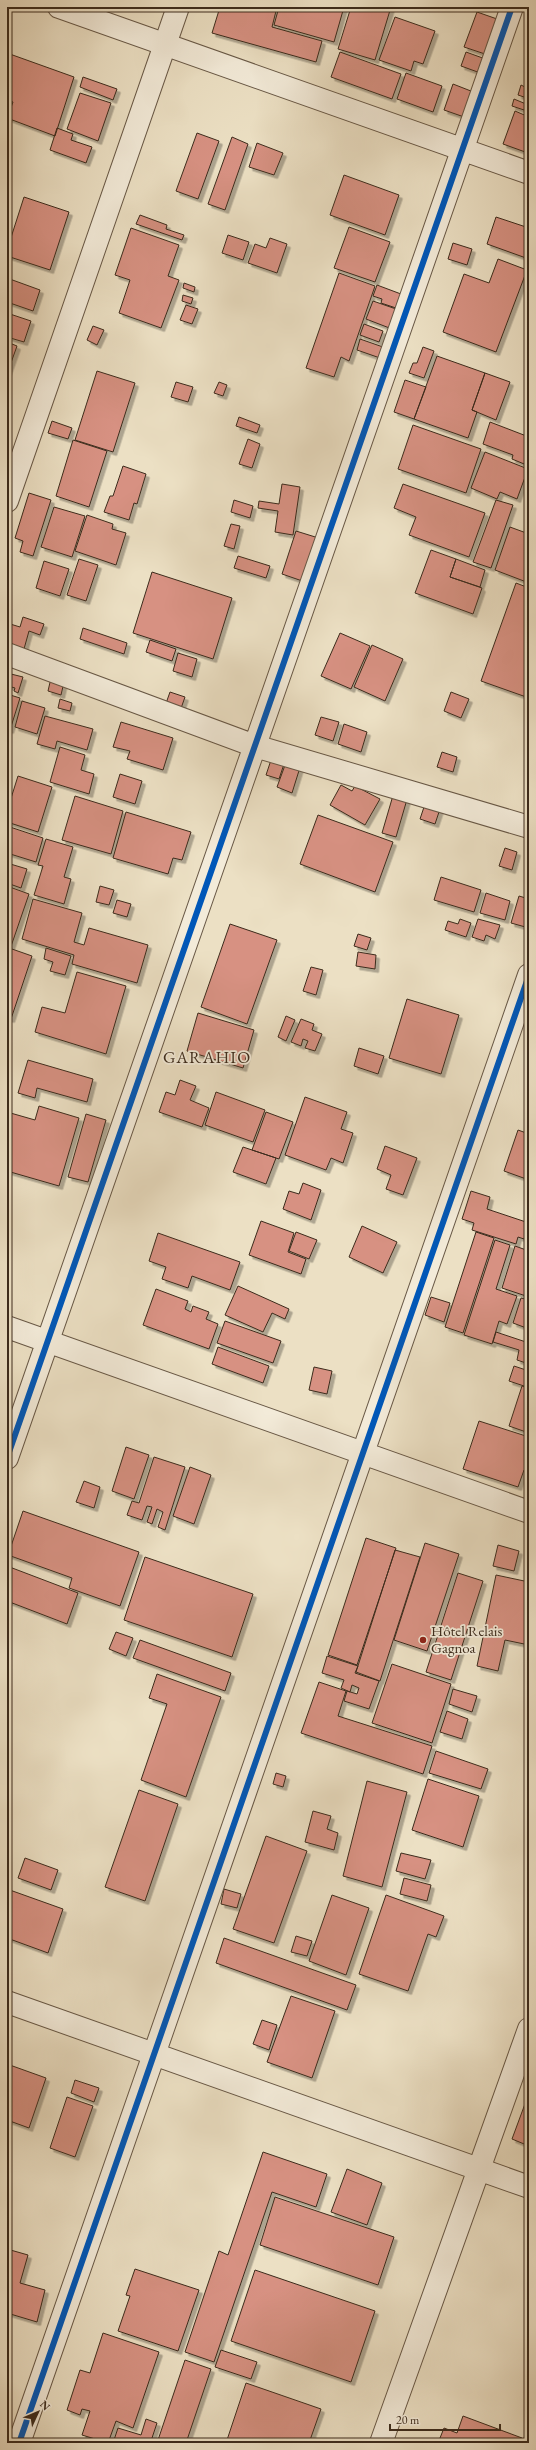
<svg xmlns="http://www.w3.org/2000/svg" width="536" height="2450" font-family="'EB Garamond',serif">
	<style>
		.building { fill: #d79182; stroke: #3c2b1c; filter: url(#shadow) }
		.lines { fill: none; stroke-linecap: round; stroke-linejoin: round }
		.minor-casing { stroke: #685846; stroke-width: 24 }
		.minor { stroke: #f3ebd9; stroke-width: 22 }
		.cycleway-casing { stroke: #f3ebd9; stroke-width: 8 }
		.cycleway { stroke: #0057b8; stroke-width: 6 }
		.poi-dot { fill: #8f2418; stroke: #f3ebd9; stroke-width: 1.5 }
		.labels { text-anchor: middle; stroke-width: 3.5; stroke-linejoin: round; paint-order: stroke }
		.poi-label { font-size: 15px; fill: #3c2b1c; stroke: #f3ebd9; text-anchor: start }
		.quarter-label { font-size: 17px; letter-spacing: 1px; fill: #3c2b1c; stroke: #f3ebd9 }
	</style>
	<defs>
		<filter id="shadow"><feDropShadow dx="3.5" dy="3.5" stdDeviation="0" flood-color="#0004"/></filter>
	</defs>
	<rect width="100%" height="100%" fill="#ece0c4"/>
	<filter id="stains"><feTurbulence type="fractalNoise" baseFrequency=".005" numOctaves="4"/><feColorMatrix values="0 0 0 0 .2 0 0 0 0 .09 0 0 0 0 .02 0 0 0 .5 -.17"/></filter>
	<radialGradient id="worn" r=".72"><stop offset=".6" stop-color="#630" stop-opacity="0"/><stop offset="1" stop-color="#630" stop-opacity=".3"/></radialGradient>
	<path class="building" d="M 220,7 L 277,7 L 272,27 L 322,41 L 316,62 L 212,33 Z
		M 279,7 L 344,7 L 334,42 L 274,25 Z
		M 351,7 L 391,7 L 375,60 L 338,49 Z
		M 477,12 L 500,20 L 488,55 L 464,47 Z
		M 395,17 L 435,31 L 423,64 L 414,61 L 411,71 L 379,60 Z
		M 340,52 L 401,74 L 392,99 L 331,77 Z
		M 466,52 L 491,61 L 486,75 L 461,66 Z
		M 7,53 L 74,77 L 55,136 L 7,118 L 13,102 L 7,100 Z
		M 406,73 L 442,86 L 433,112 L 397,99 Z
		M 83,77 L 117,89 L 113,100 L 80,87 Z
		M 453,84 L 476,93 L 467,118 L 444,110 Z
		M 521,85 L 529,89 L 527,98 L 518,95 Z
		M 80,93 L 111,103 L 98,141 L 67,129 Z
		M 514,99 L 526,104 L 524,110 L 512,106 Z
		M 515,111 L 529,117 L 528,153 L 503,144 Z
		M 57,128 L 73,134 L 71,140 L 92,147 L 86,163 L 50,150 Z
		M 197,133 L 219,141 L 198,199 L 176,191 Z
		M 232,137 L 248,144 L 225,210 L 208,204 Z
		M 257,143 L 283,153 L 274,175 L 249,167 Z
		M 344,175 L 399,195 L 385,235 L 330,215 Z
		M 24,197 L 69,212 L 50,270 L 7,256 L 7,250 Z
		M 140,215 L 167,225 L 166,229 L 184,235 L 182,240 L 136,224 Z
		M 496,217 L 529,228 L 529,248 L 526,258 L 487,244 Z
		M 349,227 L 390,242 L 375,282 L 334,268 Z
		M 131,228 L 179,245 L 168,276 L 179,280 L 161,328 L 119,313 L 130,280 L 115,275 Z
		M 228,235 L 249,242 L 243,260 L 222,253 Z
		M 270,238 L 287,244 L 277,273 L 248,263 L 255,244 L 266,248 Z
		M 453,243 L 472,249 L 467,265 L 448,259 Z
		M 498,259 L 527,270 L 496,352 L 443,332 L 464,274 L 489,283 Z
		M 339,273 L 375,286 L 349,361 L 341,357 L 334,377 L 306,368 Z
		M 7,278 L 40,290 L 33,311 L 7,302 Z
		M 184,283 L 195,287 L 194,292 L 183,288 Z
		M 377,285 L 401,294 L 396,308 L 381,303 L 382,299 L 373,296 Z
		M 183,295 L 193,298 L 191,304 L 182,301 Z
		M 373,301 L 399,310 L 392,329 L 366,319 Z
		M 186,305 L 198,309 L 192,324 L 180,320 Z
		M 7,313 L 31,321 L 24,342 L 7,337 Z
		M 364,324 L 383,331 L 379,342 L 360,335 Z
		M 93,326 L 104,330 L 97,345 L 87,340 Z
		M 360,339 L 383,347 L 380,358 L 357,350 Z
		M 7,342 L 17,346 L 7,374 Z
		M 423,347 L 434,351 L 424,378 L 409,373 L 413,363 L 417,363 Z
		M 437,356 L 485,373 L 472,410 L 477,412 L 468,438 L 414,419 Z
		M 97,371 L 135,383 L 113,452 L 75,440 Z
		M 485,373 L 510,382 L 496,420 L 472,410 Z
		M 405,380 L 426,387 L 414,419 L 394,412 Z
		M 176,382 L 193,387 L 188,402 L 171,397 Z
		M 219,382 L 227,385 L 223,396 L 214,393 Z
		M 239,417 L 260,425 L 257,433 L 236,426 Z
		M 52,421 L 72,428 L 68,439 L 48,433 Z
		M 490,422 L 529,437 L 529,466 L 512,459 L 513,455 L 483,444 Z
		M 413,425 L 481,449 L 466,493 L 398,469 Z
		M 248,439 L 260,444 L 252,468 L 239,464 Z
		M 73,440 L 107,451 L 89,507 L 56,496 Z
		M 485,452 L 528,469 L 517,499 L 500,492 L 497,499 L 471,488 Z
		M 123,466 L 146,474 L 137,504 L 134,503 L 129,520 L 104,512 L 110,496 L 113,496 Z
		M 282,484 L 300,487 L 293,535 L 275,532 L 278,511 L 258,508 L 259,501 L 279,504 Z
		M 403,484 L 485,513 L 469,557 L 409,535 L 416,517 L 394,508 Z
		M 29,493 L 51,500 L 33,556 L 20,552 L 23,541 L 15,538 Z
		M 234,500 L 253,506 L 250,518 L 231,512 Z
		M 496,500 L 513,505 L 491,568 L 473,562 Z
		M 54,507 L 85,516 L 72,557 L 41,547 Z
		M 87,515 L 113,524 L 112,529 L 126,533 L 116,565 L 75,551 Z
		M 231,524 L 240,526 L 234,549 L 224,546 Z
		M 510,527 L 529,534 L 529,583 L 495,570 Z
		M 296,531 L 325,540 L 311,584 L 282,574 Z
		M 431,550 L 456,559 L 450,577 L 482,588 L 473,614 L 415,593 Z
		M 238,556 L 270,566 L 266,578 L 234,568 Z
		M 79,559 L 98,565 L 86,601 L 67,595 Z
		M 456,559 L 485,570 L 480,587 L 450,577 Z
		M 44,561 L 69,569 L 60,596 L 36,588 Z
		M 152,572 L 232,598 L 213,659 L 133,633 Z
		M 516,583 L 529,588 L 529,698 L 481,681 Z
		M 23,617 L 44,624 L 40,635 L 29,631 L 24,649 L 7,644 L 7,623 L 20,627 Z
		M 83,628 L 127,643 L 124,654 L 80,639 Z
		M 340,633 L 370,646 L 351,689 L 321,676 Z
		M 150,640 L 176,649 L 172,661 L 146,652 Z
		M 372,645 L 403,659 L 385,701 L 354,687 Z
		M 178,653 L 197,659 L 192,677 L 173,671 Z
		M 7,673 L 23,677 L 18,693 L 14,691 L 15,688 L 8,686 L 7,689 Z
		M 51,678 L 64,682 L 61,695 L 48,691 Z
		M 170,692 L 185,697 L 179,714 L 164,709 Z
		M 451,692 L 469,699 L 461,718 L 444,711 Z
		M 7,694 L 20,698 L 10,730 L 7,729 Z
		M 60,699 L 72,703 L 70,711 L 58,708 Z
		M 22,701 L 45,708 L 37,734 L 15,727 Z
		M 45,716 L 93,729 L 87,750 L 57,741 L 55,749 L 37,744 Z
		M 321,717 L 339,722 L 333,741 L 315,735 Z
		M 121,722 L 173,738 L 163,770 L 127,759 L 130,751 L 113,747 Z
		M 344,724 L 367,732 L 361,752 L 338,744 Z
		M 60,747 L 85,755 L 81,770 L 94,774 L 89,794 L 50,782 Z
		M 442,752 L 457,757 L 453,772 L 437,767 Z
		M 288,757 L 302,761 L 292,793 L 277,787 Z
		M 271,760 L 284,764 L 279,779 L 266,775 Z
		M 120,774 L 142,781 L 135,804 L 113,797 Z
		M 18,776 L 52,787 L 38,832 L 7,822 L 7,811 Z
		M 341,785 L 352,791 L 355,786 L 380,799 L 365,825 L 330,805 Z
		M 394,792 L 408,796 L 396,837 L 382,833 Z
		M 75,796 L 123,811 L 111,854 L 62,840 Z
		M 426,801 L 441,806 L 435,824 L 420,819 Z
		M 126,812 L 191,832 L 182,860 L 173,858 L 168,874 L 113,858 Z
		M 318,815 L 393,842 L 375,892 L 300,864 Z
		M 7,826 L 43,838 L 36,862 L 7,853 Z
		M 46,839 L 73,847 L 64,877 L 71,879 L 64,904 L 34,895 L 43,866 L 38,865 Z
		M 505,848 L 517,852 L 512,870 L 499,866 Z
		M 7,863 L 27,869 L 21,888 L 7,883 Z
		M 441,877 L 481,890 L 474,912 L 434,900 Z
		M 7,886 L 29,894 L 7,958 Z
		M 100,886 L 114,890 L 109,905 L 96,902 Z
		M 486,893 L 510,901 L 505,920 L 480,913 Z
		M 519,896 L 529,899 L 529,928 L 511,923 Z
		M 33,899 L 82,913 L 74,942 L 84,945 L 89,928 L 148,945 L 137,983 L 72,964 L 74,955 L 22,939 Z
		M 117,900 L 131,904 L 127,917 L 113,913 Z
		M 460,919 L 471,923 L 466,937 L 445,930 L 448,921 L 458,924 Z
		M 478,919 L 500,925 L 495,939 L 486,935 L 484,941 L 472,937 Z
		M 230,924 L 277,940 L 247,1024 L 201,1007 Z
		M 358,934 L 371,938 L 367,950 L 354,946 Z
		M 46,948 L 71,956 L 65,975 L 50,971 L 53,962 L 44,959 Z
		M 12,949 L 32,956 L 11,1019 L 7,1018 L 7,964 Z
		M 358,952 L 376,955 L 375,969 L 356,966 Z
		M 311,967 L 323,970 L 316,995 L 303,991 Z
		M 77,972 L 126,986 L 106,1054 L 35,1032 L 42,1007 L 65,1013 Z
		M 407,999 L 459,1015 L 441,1074 L 389,1058 Z
		M 198,1013 L 254,1030 L 243,1068 L 187,1051 Z
		M 286,1016 L 295,1020 L 286,1041 L 278,1037 Z
		M 301,1019 L 314,1024 L 312,1030 L 322,1034 L 315,1051 L 305,1048 L 308,1041 L 303,1039 L 301,1046 L 291,1042 Z
		M 359,1048 L 384,1056 L 378,1074 L 354,1066 Z
		M 28,1060 L 93,1079 L 87,1102 L 37,1088 L 35,1098 L 18,1093 Z
		M 180,1080 L 196,1086 L 190,1100 L 209,1108 L 202,1127 L 159,1112 L 166,1092 L 175,1095 Z
		M 216,1092 L 265,1110 L 253,1142 L 205,1125 Z
		M 305,1097 L 347,1112 L 341,1129 L 353,1133 L 343,1163 L 331,1158 L 326,1170 L 285,1155 Z
		M 39,1106 L 79,1118 L 59,1186 L 7,1171 L 7,1112 L 35,1120 Z
		M 266,1112 L 293,1122 L 279,1159 L 252,1150 Z
		M 86,1114 L 106,1120 L 88,1182 L 68,1177 Z
		M 518,1130 L 529,1134 L 529,1180 L 504,1171 Z
		M 385,1146 L 417,1158 L 403,1195 L 386,1189 L 391,1175 L 377,1169 Z
		M 243,1147 L 276,1158 L 266,1184 L 233,1172 Z
		M 303,1183 L 321,1190 L 311,1220 L 283,1209 L 289,1191 L 299,1194 Z
		M 471,1191 L 490,1197 L 487,1209 L 529,1223 L 524,1239 L 518,1237 L 516,1244 L 472,1230 L 474,1223 L 462,1219 Z
		M 261,1221 L 294,1233 L 288,1252 L 306,1259 L 301,1274 L 249,1255 Z
		M 362,1226 L 397,1242 L 383,1273 L 349,1257 Z
		M 296,1232 L 317,1240 L 309,1259 L 289,1251 Z
		M 476,1232 L 494,1238 L 463,1333 L 445,1327 Z
		M 158,1233 L 240,1262 L 230,1290 L 192,1276 L 188,1288 L 162,1279 L 166,1267 L 149,1261 Z
		M 495,1240 L 510,1245 L 496,1289 L 517,1296 L 507,1324 L 499,1321 L 492,1344 L 464,1335 Z
		M 515,1246 L 529,1251 L 529,1297 L 502,1288 Z
		M 238,1286 L 289,1309 L 285,1319 L 272,1313 L 263,1332 L 225,1315 Z
		M 156,1289 L 188,1301 L 185,1309 L 191,1312 L 193,1306 L 209,1312 L 206,1319 L 218,1324 L 209,1349 L 143,1325 Z
		M 431,1297 L 450,1303 L 444,1322 L 425,1315 Z
		M 521,1298 L 529,1300 L 529,1329 L 513,1323 Z
		M 225,1321 L 281,1341 L 273,1363 L 217,1343 Z
		M 496,1332 L 529,1343 L 529,1364 L 517,1360 L 519,1350 L 493,1342 Z
		M 218,1347 L 269,1366 L 263,1383 L 212,1364 Z
		M 514,1366 L 529,1371 L 527,1387 L 509,1381 Z
		M 314,1367 L 332,1371 L 327,1394 L 309,1390 Z
		M 529,1383 L 529,1433 L 509,1426 L 522,1386 L 527,1388 Z
		M 479,1421 L 529,1437 L 529,1472 L 524,1470 L 518,1487 L 463,1469 Z
		M 126,1447 L 149,1455 L 134,1499 L 112,1491 Z
		M 154,1457 L 185,1467 L 165,1530 L 158,1527 L 163,1512 L 157,1509 L 152,1524 L 147,1522 L 152,1507 L 147,1506 L 142,1520 L 127,1515 L 132,1501 L 139,1503 Z
		M 190,1467 L 211,1475 L 194,1524 L 173,1516 Z
		M 84,1481 L 100,1487 L 94,1508 L 76,1502 Z
		M 23,1511 L 139,1552 L 120,1606 L 69,1588 L 72,1578 L 8,1555 Z
		M 366,1538 L 396,1548 L 357,1665 L 328,1655 Z
		M 425,1543 L 459,1554 L 427,1651 L 394,1640 Z
		M 498,1545 L 519,1551 L 514,1571 L 493,1566 Z
		M 395,1550 L 420,1557 L 380,1681 L 356,1672 Z
		M 145,1557 L 253,1594 L 232,1657 L 124,1620 Z
		M 7,1566 L 78,1593 L 67,1624 L 7,1601 Z
		M 458,1573 L 483,1581 L 451,1680 L 426,1672 Z
		M 496,1575 L 529,1582 L 529,1645 L 505,1640 L 498,1671 L 477,1666 Z
		M 116,1632 L 133,1638 L 126,1656 L 109,1649 Z
		M 140,1640 L 231,1673 L 225,1691 L 133,1658 Z
		M 327,1656 L 358,1666 L 355,1673 L 379,1681 L 369,1709 L 344,1701 L 347,1691 L 357,1694 L 359,1688 L 352,1685 L 350,1692 L 341,1688 L 344,1680 L 322,1673 Z
		M 392,1664 L 451,1684 L 432,1743 L 372,1723 Z
		M 157,1674 L 221,1697 L 186,1797 L 141,1780 L 167,1704 L 149,1698 Z
		M 319,1682 L 346,1691 L 338,1716 L 432,1746 L 423,1774 L 301,1733 Z
		M 453,1689 L 477,1696 L 472,1712 L 449,1704 Z
		M 447,1711 L 468,1719 L 462,1739 L 440,1732 Z
		M 436,1751 L 488,1769 L 481,1789 L 429,1773 Z
		M 276,1773 L 286,1776 L 283,1787 L 273,1784 Z
		M 428,1779 L 479,1796 L 463,1847 L 412,1830 Z
		M 367,1781 L 407,1792 L 382,1887 L 343,1876 Z
		M 139,1790 L 178,1804 L 145,1901 L 105,1887 Z
		M 313,1811 L 331,1816 L 327,1829 L 338,1833 L 334,1850 L 305,1842 Z
		M 266,1836 L 307,1851 L 274,1943 L 233,1929 Z
		M 401,1853 L 431,1860 L 425,1879 L 396,1871 Z
		M 25,1858 L 58,1870 L 51,1890 L 18,1878 Z
		M 404,1878 L 431,1885 L 427,1901 L 400,1894 Z
		M 7,1889 L 63,1909 L 48,1953 L 7,1938 Z
		M 224,1889 L 241,1894 L 237,1908 L 221,1904 Z
		M 332,1895 L 369,1908 L 346,1975 L 309,1961 Z
		M 386,1895 L 444,1916 L 436,1937 L 428,1934 L 408,1991 L 359,1974 Z
		M 296,1936 L 312,1941 L 307,1956 L 291,1952 Z
		M 224,1938 L 356,1985 L 347,2010 L 216,1963 Z
		M 291,1996 L 335,2011 L 312,2078 L 267,2062 Z
		M 262,2020 L 277,2025 L 269,2050 L 253,2044 Z
		M 7,2064 L 46,2078 L 29,2128 L 7,2120 Z
		M 75,2080 L 99,2088 L 94,2102 L 71,2093 Z
		M 529,2093 L 529,2146 L 512,2139 Z
		M 67,2097 L 93,2106 L 75,2157 L 50,2148 Z
		M 263,2152 L 327,2174 L 316,2207 L 272,2192 L 214,2362 L 185,2352 L 219,2251 L 228,2255 Z
		M 347,2169 L 382,2183 L 367,2225 L 331,2212 Z
		M 275,2197 L 394,2237 L 378,2285 L 260,2245 Z
		M 7,2249 L 28,2255 L 20,2283 L 45,2290 L 37,2322 L 7,2313 Z
		M 135,2269 L 199,2290 L 178,2351 L 118,2331 L 130,2296 L 126,2295 Z
		M 255,2270 L 375,2311 L 351,2382 L 231,2341 Z
		M 103,2333 L 159,2352 L 133,2428 L 116,2421 L 108,2443 L 82,2435 L 90,2411 L 82,2409 L 80,2415 L 67,2410 L 80,2370 L 90,2373 Z
		M 221,2350 L 257,2362 L 251,2379 L 215,2367 Z
		M 185,2360 L 211,2369 L 186,2443 L 157,2443 Z
		M 246,2383 L 321,2409 L 309,2443 L 226,2443 Z
		M 463,2416 L 522,2438 L 521,2443 L 438,2443 L 444,2428 L 457,2433 Z
		M 146,2419 L 157,2423 L 151,2441 L 113,2443 L 118,2428 L 141,2435 Z"/>
	<g class="lines">
		<defs>
			<path id="minor" d="M 59,7 L 529,173
				M 7,501 L 178,7
				M 7,654 L 255,746 L 529,827
				M 7,1327 L 529,1512
				M 7,1458 L 512,7
				M 7,2002 L 529,2187
				M 19,2443 L 529,975
				M 381,2443 L 529,2029"/>
		</defs>
		<use href="#minor" class="minor-casing"/>
		<use href="#minor" class="minor"/>
		<defs>
			<path id="cycleway" d="M 7,1458 L 512,7
				M 19,2443 L 529,975"/>
		</defs>
		<use href="#cycleway" class="cycleway-casing"/>
		<use href="#cycleway" class="cycleway"/>
	</g>
	<circle class="poi-dot" cx="423" cy="1640" r="4"/>
	<g class="labels">
		<g class="poi-label">
			<text x="431" y="1636">Hôtel Relais<tspan x="431" dy="17">Gagnoa</tspan></text>
		</g>
		<g class="quarter-label">
			<text x="207" y="1063">GARAHIO</text>
		</g>
	</g>
	<rect width="536" height="2450" fill="none" stroke="#ece0c4" stroke-width="24"/>
	<rect x="8" y="8" width="520" height="2434" fill="none" stroke="#3c2b1c" stroke-width="2"/>
	<rect x="12" y="12" width="512" height="2426" fill="none" stroke="#3c2b1c"/>
	<g transform="translate(38 2412) rotate(46)" stroke="#f3ebd9" stroke-width="3" paint-order="stroke">
	<path d="M0-3L7 15L0 10L-7 15Z" fill="#3c2b1c"/>
	<text y="-6" font-size="11" font-weight="bold" text-anchor="middle" fill="#3c2b1c">N</text>
	</g>
	<path d="M390 2424v6h110v-6" fill="none" stroke="#3c2b1c" stroke-width="2"/>
	<text x="396" y="2424" font-size="12" fill="#3c2b1c" stroke="#f3ebd9" stroke-width="3" paint-order="stroke">20 m</text>
	<rect width="100%" height="100%" filter="url(#stains)"/>
	<rect width="100%" height="100%" fill="url(#worn)"/>
</svg>
